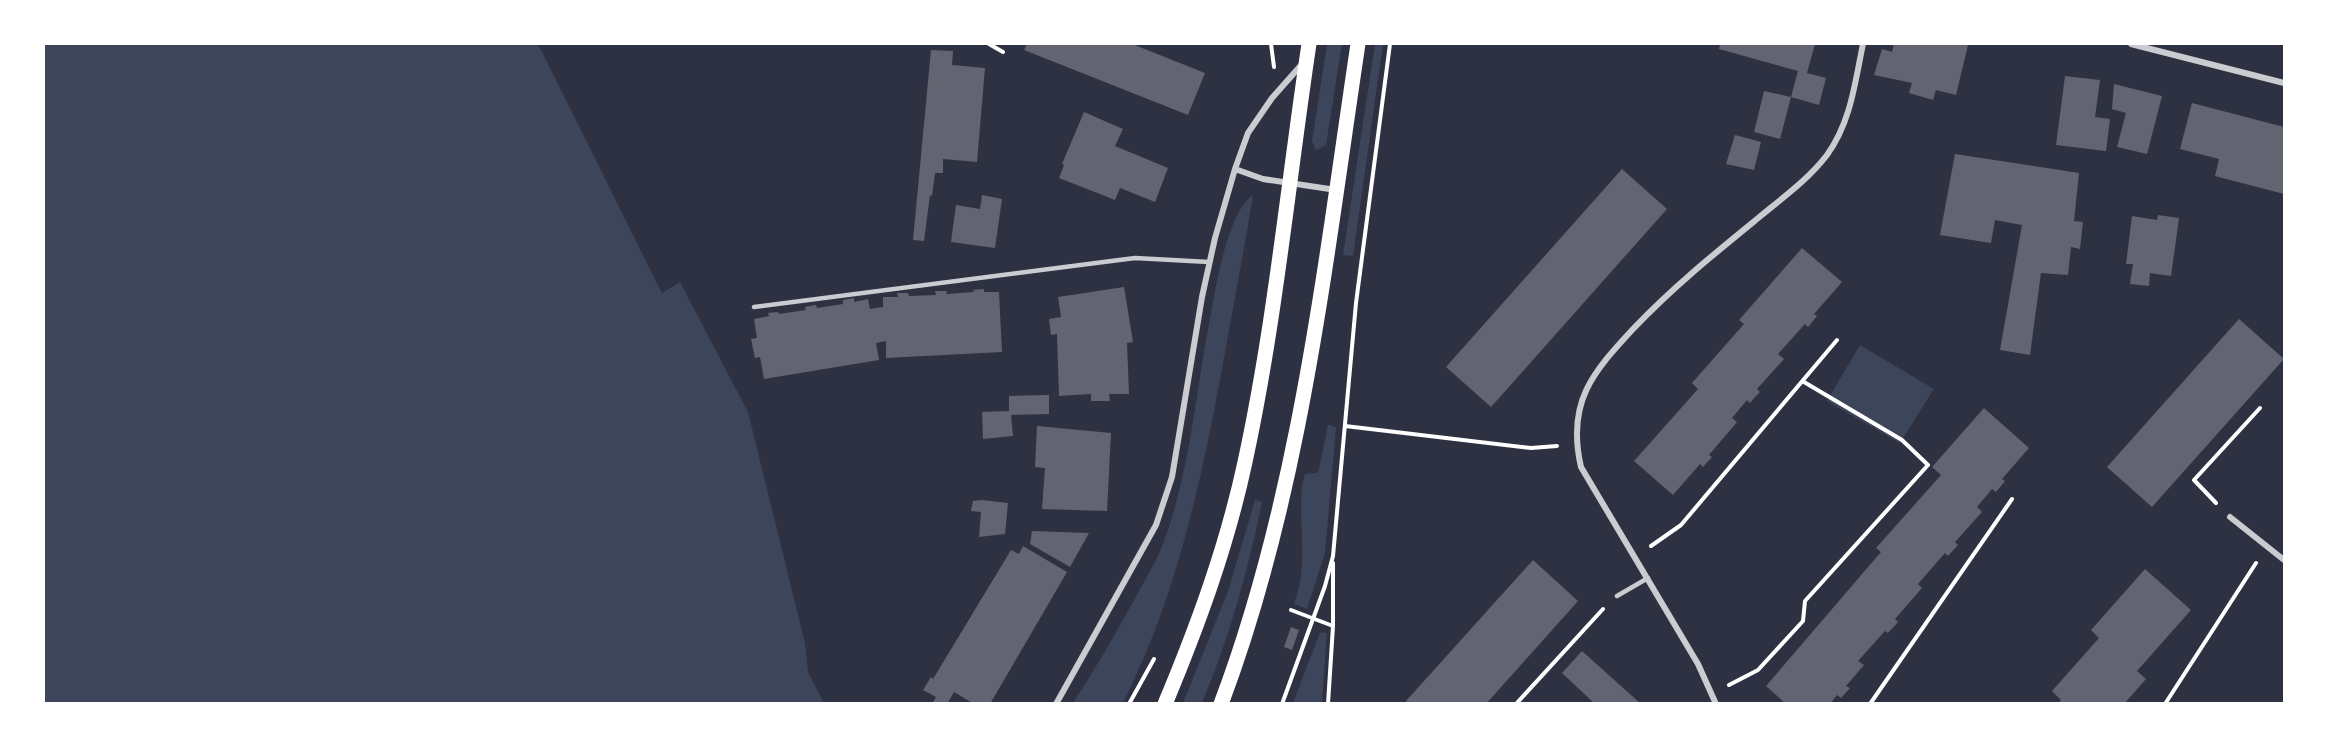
<svg xmlns="http://www.w3.org/2000/svg" width="2328" height="747" font-family="Inter,sans-serif">
	<style>
		.green { fill: #3c4559 }
		.building { fill: #626471 }
		.lines { fill: none; stroke-linecap: round; stroke-linejoin: round }
		.path { stroke: #fff; stroke-width: 4 }
		.service { stroke: #caccd0; stroke-width: 4.5 }
		.minor { stroke: #caccd0; stroke-width: 6 }
		.primary { stroke: #fff; stroke-width: 15 }
	</style>
	<rect width="100%" height="100%" fill="#2d3142"/>
	<path class="green" d="M 44,44 L 538,44 L 662,293 L 680,282 L 748,412 L 805,643 L 808,672 L 824,703 L 44,703 Z
		M 1327,44 L 1342,44 L 1326,145 L 1316,150 L 1312,141 Z
		M 1375,44 L 1383,44 L 1353,256 L 1343,255 Z
		M 1253,195 C 1245,246 1235,296 1226,347 C 1204,469 1179,592 1123,703 L 1073,703 C 1097,666 1119,628 1140,589 C 1147,576 1155,563 1161,549 C 1190,475 1195,395 1210,318 C 1216,287 1227,213 1253,195 Z
		M 1860,345 L 1934,389 L 1900,443 L 1827,401 Z
		M 1328,425 L 1336,427 L 1325,553 L 1307,609 L 1294,604 C 1309,564 1298,526 1302,485 L 1305,474 L 1317,473 L 1319,469 Z
		M 1255,500 L 1262,502 C 1248,571 1229,639 1202,703 L 1183,703 L 1228,591 Z
		M 1320,632 L 1327,633 L 1322,703 L 1293,703 Z"/>
	<path class="building" d="M 1027,44 L 1132,44 L 1205,73 L 1188,115 L 1024,50 Z
		M 1720,44 L 1815,44 L 1807,73 L 1826,78 L 1819,105 L 1791,97 L 1798,71 L 1719,49 Z
		M 1894,44 L 1968,45 L 1956,95 L 1936,90 L 1933,100 L 1909,93 L 1912,83 L 1874,75 L 1882,49 L 1892,52 Z
		M 931,50 L 953,51 L 952,65 L 985,68 L 977,162 L 943,159 L 943,173 L 935,173 L 932,196 L 930,195 L 924,241 L 913,240 Z
		M 2065,76 L 2100,80 L 2095,117 L 2110,119 L 2106,151 L 2056,145 Z
		M 2114,84 L 2162,96 L 2147,154 L 2117,147 L 2126,113 L 2112,109 Z
		M 1764,91 L 1791,97 L 1780,139 L 1754,132 Z
		M 2192,103 L 2284,127 L 2284,194 L 2215,176 L 2219,159 L 2180,149 Z
		M 1084,112 L 1123,129 L 1115,146 L 1168,168 L 1155,202 L 1120,188 L 1115,200 L 1059,178 L 1064,165 L 1062,164 Z
		M 1735,135 L 1761,142 L 1754,170 L 1726,164 Z
		M 1955,154 L 2079,173 L 2074,221 L 2083,222 L 2080,249 L 2071,247 L 2068,275 L 2041,273 L 2030,355 L 2000,350 L 2022,225 L 1995,220 L 1991,243 L 1940,235 Z
		M 1622,169 L 1667,209 L 1491,407 L 1446,367 Z
		M 982,195 L 1002,199 L 995,248 L 951,242 L 956,205 L 980,209 Z
		M 2158,215 L 2179,218 L 2171,276 L 2150,273 L 2149,286 L 2130,284 L 2133,264 L 2126,264 L 2132,216 L 2157,220 Z
		M 1802,248 L 1842,282 L 1814,314 L 1817,316 L 1808,327 L 1805,324 L 1778,354 L 1784,359 L 1757,389 L 1760,392 L 1755,397 L 1750,403 L 1747,400 L 1732,418 L 1737,422 L 1709,455 L 1712,457 L 1703,467 L 1700,464 L 1673,495 L 1634,461 L 1698,389 L 1692,383 L 1744,324 L 1739,320 Z
		M 1124,287 L 1133,342 L 1127,343 L 1129,394 L 1109,394 L 1110,401 L 1091,401 L 1091,394 L 1059,396 L 1057,334 L 1051,335 L 1049,319 L 1061,317 L 1058,297 Z
		M 984,289 L 984,292 L 999,292 L 1002,352 L 886,358 L 886,341 L 876,343 L 879,360 L 764,379 L 760,357 L 755,358 L 751,339 L 757,338 L 754,319 L 769,316 L 768,313 L 778,312 L 779,314 L 806,310 L 805,307 L 816,305 L 817,308 L 843,304 L 843,300 L 854,298 L 854,302 L 868,299 L 870,309 L 883,307 L 883,297 L 898,297 L 897,293 L 908,293 L 909,296 L 936,295 L 935,291 L 947,291 L 946,294 L 974,292 L 973,290 Z
		M 2239,319 L 2284,359 L 2152,507 L 2107,467 Z
		M 1049,395 L 1049,414 L 1011,415 L 1013,436 L 983,439 L 982,412 L 1009,411 L 1009,396 Z
		M 1984,408 L 2029,448 L 2002,479 L 2005,481 L 1996,492 L 1992,489 L 1977,507 L 1982,512 L 1955,542 L 1958,545 L 1948,556 L 1945,553 L 1918,584 L 1922,588 L 1895,619 L 1898,622 L 1888,633 L 1885,631 L 1858,661 L 1864,665 L 1846,686 L 1850,688 L 1841,698 L 1837,695 L 1830,704 L 1786,704 L 1766,686 L 1881,552 L 1876,548 L 1941,475 L 1932,467 Z
		M 1037,426 L 1111,433 L 1107,511 L 1042,509 L 1045,468 L 1035,467 Z
		M 982,500 L 1008,503 L 1005,534 L 979,537 L 981,512 L 971,511 L 973,501 Z
		M 1032,531 L 1089,533 L 1070,567 L 1030,544 Z
		M 1023,546 L 1067,572 L 990,704 L 974,704 L 954,692 L 947,704 L 932,704 L 936,697 L 923,690 L 931,677 L 933,679 L 1011,550 L 1019,554 Z
		M 1533,560 L 1578,601 L 1486,704 L 1409,704 L 1406,701 Z
		M 2145,569 L 2191,610 L 2137,671 L 2146,679 L 2124,704 L 2057,704 L 2061,700 L 2052,691 L 2099,638 L 2091,630 Z
		M 1291,627 L 1299,630 L 1292,650 L 1284,647 Z
		M 1582,651 L 1641,704 L 1595,704 L 1562,673 Z"/>
	<g class="lines">
		<path class="path" d="M 989,44 L 1003,52
			M 1271,44 L 1274,67
			M 1345,426 L 1531,448 L 1557,446
			M 2216,503 L 2194,480 L 2260,408
			M 1651,546 L 1681,525 L 1837,340
			M 1291,610 L 1333,626
			M 1729,685 L 1758,670 L 1803,621 L 1805,601 L 1928,465 L 1902,440 L 1804,382
			M 1129,704 L 1154,659
			M 1282,704 L 1325,586 L 1333,556 L 1356,303 L 1390,44
			M 1328,704 L 1333,626 L 1333,563
			M 1516,704 L 1603,609
			M 1870,704 L 2012,499
			M 2165,704 L 2256,563"/>
		<path class="service" d="M 754,307 L 1135,258 L 1209,262
			M 1617,596 L 1648,578"/>
		<path class="minor" d="M 2131,44 L 2284,83
			M 1235,169 L 1263,179 L 1336,190
			M 2230,517 L 2284,560
			M 1056,704 L 1156,525 L 1172,477 L 1202,297 L 1215,238 L 1235,169 L 1248,133 L 1272,98 L 1303,63
			M 1716,704 L 1698,664 L 1581,467 C 1566,402 1593,372 1634,328 C 1672,288 1714,254 1757,219 C 1781,199 1808,180 1827,155 C 1851,122 1855,82 1863,44"/>
		<path class="primary" d="M 1165,704 C 1198,625 1227,546 1245,462 C 1275,324 1288,183 1309,44
			M 1221,704 C 1300,495 1325,263 1358,44"/>
	</g>
	<rect width="2328" height="747" fill="none" stroke="#ffffff" stroke-width="90"/>
</svg>
